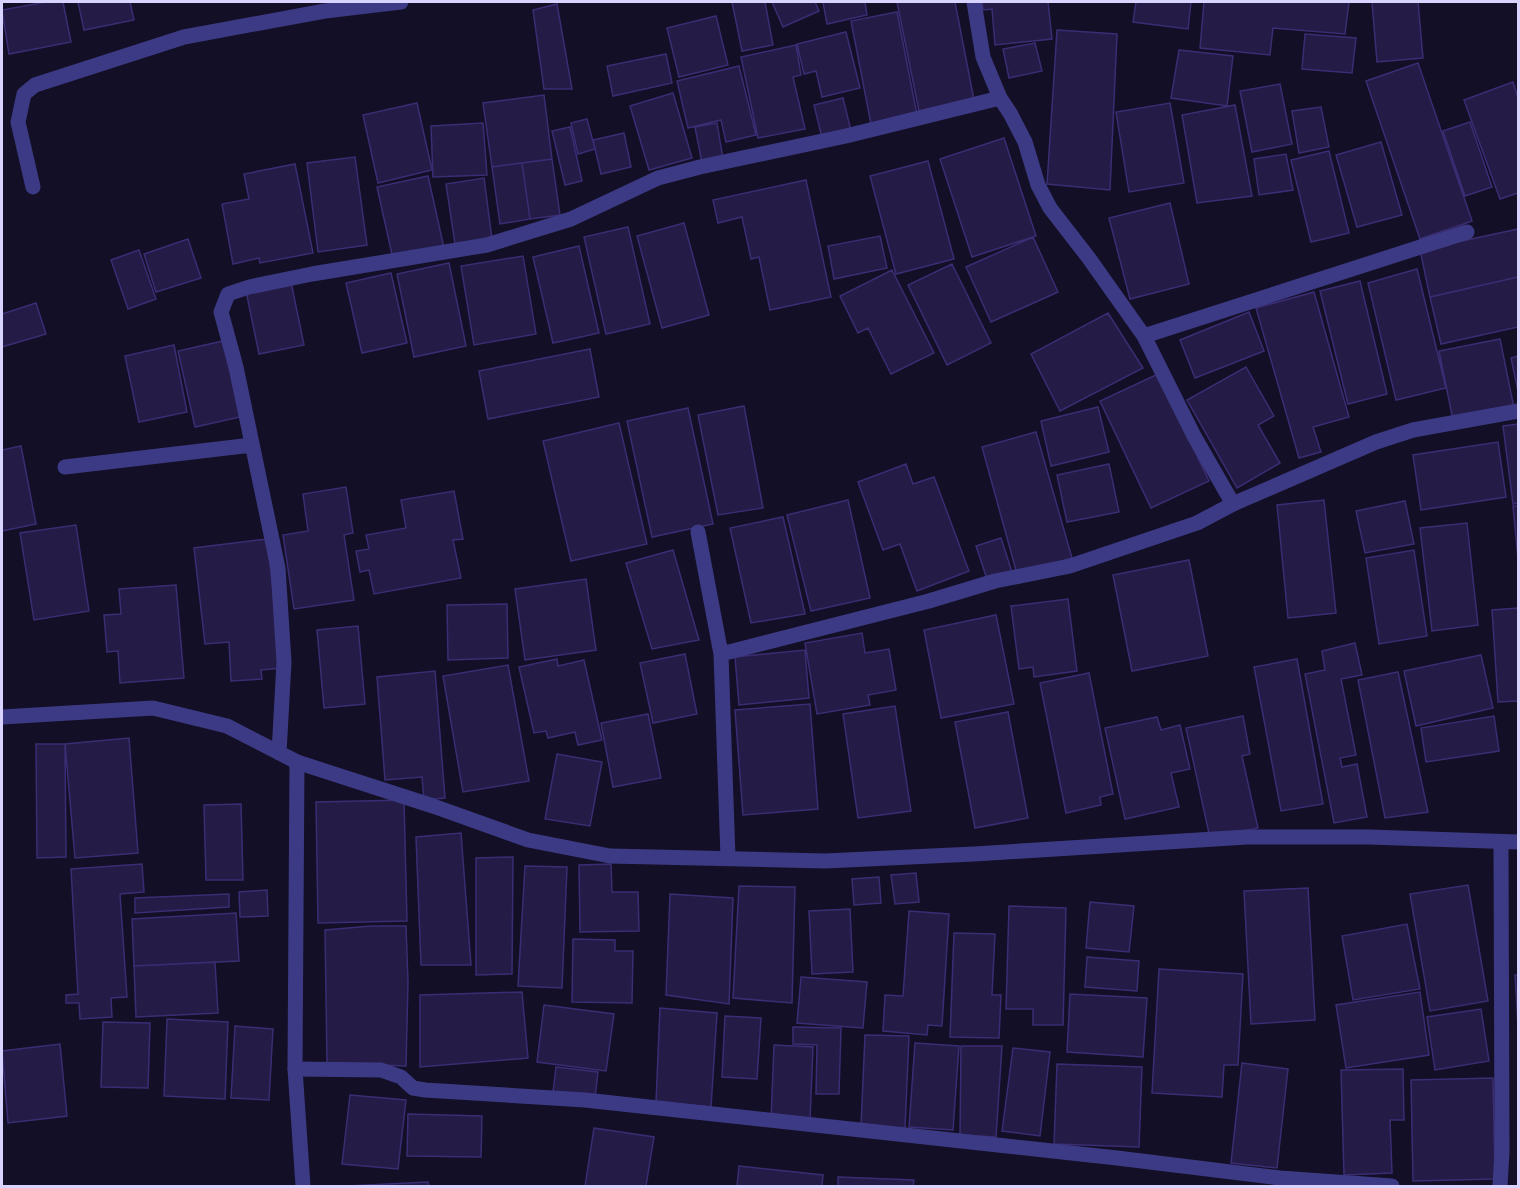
<svg xmlns="http://www.w3.org/2000/svg" width="1520" height="1188" font-family="Roboto,sans-serif">
	<style>
		.building { fill: #241b47; stroke: #3b2d73; stroke-width: 1.5 }
		.lines { fill: none; stroke-linecap: round; stroke-linejoin: round }
		.minor { stroke: #3d3a85; stroke-width: 15 }
		.tertiary { stroke: #3d3a85; stroke-width: 15 }
	</style>
	<rect width="100%" height="100%" fill="#130f26"/>
	<path class="building" d="M 46,2 L 63,2 L 71,42 L 9,54 L 2,10 Z
		M 78,2 L 130,2 L 134,20 L 84,30 Z
		M 732,2 L 765,2 L 773,45 L 742,51 Z
		M 772,2 L 815,2 L 819,11 L 783,27 Z
		M 823,2 L 865,2 L 867,15 L 827,24 Z
		M 897,2 L 955,2 L 974,100 L 919,111 Z
		M 982,2 L 1048,2 L 1052,39 L 995,45 L 992,9 L 983,10 Z
		M 1136,2 L 1191,2 L 1188,29 L 1133,22 Z
		M 1204,2 L 1349,2 L 1345,34 L 1273,28 L 1270,55 L 1200,48 Z
		M 1372,2 L 1418,2 L 1423,58 L 1377,62 Z
		M 557,4 L 572,89 L 544,89 L 533,10 Z
		M 897,12 L 917,115 L 871,124 L 851,21 Z
		M 716,16 L 728,65 L 679,77 L 667,28 Z
		M 1057,30 L 1117,34 L 1110,190 L 1047,184 Z
		M 846,32 L 860,88 L 822,97 L 816,71 L 804,74 L 797,44 Z
		M 1305,34 L 1356,38 L 1352,73 L 1302,69 Z
		M 1035,43 L 1042,71 L 1009,78 L 1003,49 Z
		M 796,45 L 801,75 L 793,77 L 805,129 L 758,138 L 741,57 Z
		M 1179,50 L 1233,56 L 1227,106 L 1171,98 Z
		M 666,54 L 672,83 L 613,96 L 607,66 Z
		M 1418,63 L 1472,221 L 1420,239 L 1366,81 Z
		M 739,66 L 756,135 L 726,142 L 721,120 L 688,128 L 677,81 Z
		M 1513,82 L 1518,98 L 1518,193 L 1500,199 L 1464,100 Z
		M 1280,84 L 1292,144 L 1252,152 L 1240,91 Z
		M 673,93 L 692,158 L 649,170 L 630,106 Z
		M 544,95 L 552,159 L 492,167 L 483,103 Z
		M 843,98 L 851,131 L 822,138 L 814,105 Z
		M 417,103 L 432,170 L 378,183 L 363,115 Z
		M 1170,103 L 1184,183 L 1129,192 L 1116,112 Z
		M 1235,105 L 1252,196 L 1197,203 L 1182,115 Z
		M 1321,107 L 1329,147 L 1299,153 L 1292,111 Z
		M 587,119 L 595,149 L 578,154 L 571,123 Z
		M 1470,122 L 1492,187 L 1465,196 L 1443,131 Z
		M 483,123 L 487,175 L 433,177 L 431,126 Z
		M 717,123 L 723,159 L 702,163 L 695,127 Z
		M 570,127 L 582,181 L 565,185 L 552,131 Z
		M 624,133 L 631,167 L 601,174 L 593,140 Z
		M 1004,138 L 1036,236 L 972,257 L 940,159 Z
		M 1381,142 L 1402,215 L 1357,227 L 1336,155 Z
		M 1329,151 L 1349,233 L 1311,242 L 1291,160 Z
		M 1286,154 L 1293,190 L 1259,195 L 1254,159 Z
		M 355,157 L 367,245 L 318,252 L 307,163 Z
		M 552,159 L 560,215 L 530,219 L 522,163 Z
		M 928,161 L 954,259 L 896,274 L 870,176 Z
		M 522,163 L 530,219 L 500,224 L 492,167 Z
		M 295,164 L 313,253 L 260,263 L 259,258 L 233,264 L 222,204 L 249,199 L 244,174 Z
		M 428,176 L 444,248 L 393,259 L 377,187 Z
		M 484,178 L 492,239 L 455,244 L 446,184 Z
		M 806,180 L 831,297 L 770,310 L 759,257 L 751,259 L 742,217 L 718,223 L 713,200 Z
		M 1170,203 L 1189,284 L 1130,299 L 1109,218 Z
		M 684,223 L 709,315 L 662,328 L 637,236 Z
		M 628,227 L 650,324 L 606,334 L 584,237 Z
		M 1518,229 L 1518,277 L 1430,297 L 1420,250 Z
		M 880,236 L 887,268 L 834,279 L 828,246 Z
		M 1033,237 L 1058,292 L 991,322 L 966,267 Z
		M 188,239 L 201,278 L 156,292 L 144,254 Z
		M 579,246 L 599,333 L 553,343 L 533,257 Z
		M 139,250 L 156,299 L 128,309 L 111,260 Z
		M 523,256 L 536,334 L 474,345 L 461,266 Z
		M 449,263 L 466,346 L 414,357 L 397,274 Z
		M 952,264 L 991,343 L 947,365 L 908,285 Z
		M 1417,269 L 1446,388 L 1396,400 L 1368,283 Z
		M 892,270 L 934,353 L 891,374 L 868,328 L 858,333 L 840,296 Z
		M 391,273 L 407,343 L 362,353 L 346,283 Z
		M 1518,277 L 1518,327 L 1441,344 L 1430,297 Z
		M 1360,281 L 1387,394 L 1348,404 L 1320,291 Z
		M 291,282 L 304,345 L 259,354 L 246,291 Z
		M 1314,292 L 1349,417 L 1313,427 L 1321,452 L 1299,458 L 1256,308 Z
		M 36,303 L 46,334 L 2,347 L 2,314 Z
		M 1249,312 L 1264,351 L 1195,378 L 1180,340 Z
		M 1108,313 L 1143,368 L 1060,411 L 1031,354 Z
		M 1500,339 L 1514,408 L 1453,420 L 1439,351 Z
		M 223,341 L 240,417 L 195,427 L 178,351 Z
		M 174,345 L 187,412 L 139,422 L 125,356 Z
		M 590,349 L 599,397 L 488,419 L 479,371 Z
		M 1518,356 L 1518,391 L 1511,358 Z
		M 1246,367 L 1274,416 L 1258,425 L 1280,463 L 1237,488 L 1187,400 Z
		M 1158,374 L 1209,481 L 1151,508 L 1100,401 Z
		M 744,406 L 763,508 L 718,515 L 698,415 Z
		M 1098,407 L 1109,452 L 1051,466 L 1041,421 Z
		M 688,408 L 713,524 L 652,537 L 627,421 Z
		M 619,423 L 647,544 L 571,561 L 543,441 Z
		M 1518,424 L 1518,503 L 1513,504 L 1503,426 Z
		M 1036,432 L 1072,558 L 1017,574 L 982,447 Z
		M 1498,442 L 1506,497 L 1421,510 L 1413,455 Z
		M 21,446 L 36,524 L 2,531 L 2,450 Z
		M 906,464 L 913,484 L 934,477 L 969,571 L 917,591 L 900,544 L 883,550 L 858,482 Z
		M 1109,464 L 1119,512 L 1067,522 L 1057,475 Z
		M 346,487 L 353,533 L 344,535 L 354,600 L 294,609 L 283,535 L 308,531 L 303,494 Z
		M 454,491 L 463,539 L 453,540 L 461,578 L 374,594 L 369,570 L 360,572 L 356,551 L 369,549 L 366,535 L 406,528 L 401,500 Z
		M 848,500 L 870,598 L 811,611 L 787,515 Z
		M 1324,500 L 1336,613 L 1288,618 L 1277,505 Z
		M 1405,501 L 1414,544 L 1365,553 L 1356,511 Z
		M 1513,506 L 1518,506 L 1518,559 Z
		M 783,517 L 805,614 L 751,623 L 730,528 Z
		M 1467,523 L 1478,625 L 1432,631 L 1420,528 Z
		M 76,525 L 89,611 L 34,620 L 20,533 Z
		M 1001,538 L 1012,572 L 987,579 L 976,546 Z
		M 267,539 L 282,668 L 261,670 L 262,679 L 231,681 L 229,642 L 205,644 L 194,548 Z
		M 673,550 L 699,640 L 652,649 L 626,563 Z
		M 1414,550 L 1427,636 L 1379,644 L 1366,558 Z
		M 1189,560 L 1208,656 L 1132,671 L 1113,575 Z
		M 586,579 L 596,650 L 525,660 L 515,589 Z
		M 176,585 L 184,678 L 120,683 L 118,651 L 107,652 L 104,615 L 121,614 L 119,589 Z
		M 1068,599 L 1077,671 L 1034,677 L 1033,667 L 1019,669 L 1011,606 Z
		M 507,604 L 508,658 L 448,660 L 447,605 Z
		M 1518,608 L 1518,701 L 1498,702 L 1492,610 Z
		M 996,615 L 1014,704 L 941,718 L 924,630 Z
		M 358,626 L 365,704 L 324,708 L 317,630 Z
		M 862,633 L 865,653 L 889,649 L 896,690 L 868,695 L 870,705 L 817,714 L 805,643 Z
		M 1355,643 L 1362,675 L 1341,679 L 1356,755 L 1340,758 L 1342,767 L 1357,764 L 1367,817 L 1334,823 L 1305,674 L 1325,670 L 1322,651 Z
		M 805,650 L 809,698 L 739,705 L 735,657 Z
		M 685,654 L 697,714 L 653,723 L 640,663 Z
		M 1481,655 L 1493,708 L 1416,726 L 1404,671 Z
		M 557,659 L 558,666 L 584,660 L 602,740 L 578,745 L 575,732 L 548,738 L 546,731 L 534,733 L 519,667 Z
		M 1297,659 L 1323,804 L 1281,811 L 1254,667 Z
		M 508,665 L 529,781 L 463,792 L 443,676 Z
		M 435,671 L 445,798 L 424,800 L 422,777 L 385,780 L 377,677 Z
		M 1398,672 L 1428,812 L 1385,818 L 1358,680 Z
		M 1089,673 L 1113,794 L 1100,797 L 1101,805 L 1066,813 L 1040,683 Z
		M 810,704 L 818,809 L 743,815 L 735,710 Z
		M 895,706 L 911,811 L 858,818 L 843,714 Z
		M 1008,712 L 1028,818 L 975,828 L 955,722 Z
		M 648,714 L 661,778 L 613,787 L 601,723 Z
		M 1243,716 L 1250,754 L 1242,756 L 1258,828 L 1210,838 L 1186,728 Z
		M 1494,716 L 1499,751 L 1426,762 L 1421,728 Z
		M 1157,717 L 1161,730 L 1180,725 L 1190,769 L 1171,773 L 1179,807 L 1125,819 L 1105,728 Z
		M 129,738 L 138,853 L 75,858 L 65,744 Z
		M 36,744 L 65,744 L 66,857 L 37,858 Z
		M 557,754 L 602,762 L 590,826 L 545,819 Z
		M 404,800 L 407,921 L 318,923 L 316,802 Z
		M 241,804 L 243,880 L 206,880 L 204,805 Z
		M 461,833 L 471,965 L 421,965 L 416,837 Z
		M 513,857 L 512,974 L 476,975 L 476,858 Z
		M 142,864 L 144,892 L 120,894 L 127,997 L 111,998 L 112,1017 L 80,1019 L 79,1003 L 66,1003 L 66,995 L 78,994 L 71,869 Z
		M 611,864 L 612,892 L 638,892 L 639,931 L 580,932 L 579,865 Z
		M 525,866 L 567,867 L 562,988 L 518,986 Z
		M 916,873 L 919,902 L 895,904 L 891,875 Z
		M 879,877 L 881,903 L 854,905 L 852,879 Z
		M 1468,885 L 1488,1001 L 1430,1011 L 1410,894 Z
		M 739,886 L 795,887 L 792,1003 L 733,998 Z
		M 1308,888 L 1315,1020 L 1251,1024 L 1244,891 Z
		M 267,890 L 268,916 L 240,917 L 239,892 Z
		M 229,894 L 229,907 L 135,913 L 135,898 Z
		M 670,894 L 733,898 L 729,1004 L 666,995 Z
		M 1090,902 L 1134,906 L 1129,952 L 1086,948 Z
		M 1009,906 L 1066,908 L 1063,1025 L 1033,1025 L 1033,1009 L 1006,1009 Z
		M 850,909 L 853,972 L 812,974 L 809,911 Z
		M 909,911 L 949,914 L 942,1026 L 928,1025 L 927,1035 L 883,1031 L 885,995 L 903,996 Z
		M 236,913 L 239,961 L 134,966 L 132,919 Z
		M 1407,924 L 1420,989 L 1353,1000 L 1342,936 Z
		M 371,926 L 406,926 L 408,982 L 406,1066 L 327,1063 L 325,930 Z
		M 954,933 L 995,934 L 992,995 L 1001,995 L 999,1038 L 950,1037 Z
		M 573,939 L 615,940 L 615,951 L 633,951 L 632,1003 L 572,1002 Z
		M 1087,957 L 1139,961 L 1137,991 L 1085,987 Z
		M 215,962 L 218,1013 L 136,1017 L 134,966 Z
		M 1159,969 L 1243,974 L 1238,1065 L 1224,1065 L 1222,1097 L 1152,1093 Z
		M 1515,975 L 1518,975 L 1518,1026 Z
		M 801,977 L 867,982 L 863,1028 L 797,1023 Z
		M 522,992 L 528,1058 L 420,1067 L 420,995 Z
		M 1420,992 L 1429,1055 L 1346,1068 L 1336,1005 Z
		M 1070,994 L 1147,998 L 1143,1057 L 1067,1052 Z
		M 544,1005 L 614,1014 L 606,1071 L 537,1062 Z
		M 660,1008 L 717,1013 L 711,1107 L 656,1102 Z
		M 1481,1009 L 1489,1061 L 1435,1070 L 1427,1017 Z
		M 725,1016 L 761,1018 L 757,1079 L 722,1077 Z
		M 167,1019 L 228,1022 L 225,1099 L 164,1096 Z
		M 103,1022 L 150,1023 L 148,1088 L 101,1087 Z
		M 235,1026 L 273,1029 L 269,1100 L 231,1098 Z
		M 793,1027 L 841,1028 L 839,1094 L 816,1094 L 817,1045 L 793,1044 Z
		M 865,1035 L 909,1036 L 905,1128 L 861,1126 Z
		M 915,1043 L 959,1046 L 953,1130 L 909,1127 Z
		M 60,1044 L 67,1116 L 8,1123 L 2,1051 Z
		M 774,1045 L 813,1047 L 810,1121 L 771,1120 Z
		M 961,1046 L 1002,1046 L 996,1137 L 960,1135 Z
		M 1013,1048 L 1050,1052 L 1040,1136 L 1002,1131 Z
		M 1242,1063 L 1288,1069 L 1277,1168 L 1231,1163 Z
		M 1057,1064 L 1142,1067 L 1139,1147 L 1054,1144 Z
		M 556,1067 L 598,1072 L 595,1098 L 553,1092 Z
		M 1403,1069 L 1404,1120 L 1390,1120 L 1392,1173 L 1344,1175 L 1341,1070 Z
		M 1493,1078 L 1495,1179 L 1413,1181 L 1411,1080 Z
		M 350,1095 L 406,1100 L 398,1169 L 342,1164 Z
		M 408,1114 L 482,1116 L 481,1157 L 407,1156 Z
		M 594,1128 L 654,1137 L 646,1186 L 585,1186 Z
		M 739,1166 L 823,1175 L 822,1186 L 737,1186 Z
		M 838,1177 L 914,1180 L 913,1186 L 838,1186 Z
		M 428,1182 L 429,1186 L 346,1186 Z"/>
	<g class="lines">
		<path class="minor" d="M 974,2 L 983,57 L 1000,98 L 1010,113 L 1025,142 L 1038,185 L 1050,208 L 1088,257 L 1144,336 L 1194,436 L 1233,504
			M 33,187 L 18,122 L 24,94 L 35,85 L 184,37 L 325,11 L 401,2
			M 1144,336 L 1467,232
			M 65,467 L 252,445
			M 698,532 L 721,654
			M 2,717 L 153,708 L 227,726 L 297,762
			M 279,753 L 284,662 L 278,568 L 236,367 L 221,312 L 228,294 L 249,287 L 312,274 L 487,245 L 571,219 L 658,178 L 700,167 L 846,136 L 1000,98
			M 728,858 L 721,654 L 929,601 L 995,581 L 1070,566 L 1197,523 L 1233,504 L 1376,442 L 1413,430 L 1518,411
			M 295,1069 L 381,1070 L 401,1077 L 413,1088 L 425,1090 L 585,1100 L 1117,1158 L 1280,1178 L 1392,1186
			M 1500,1186 L 1502,1152 L 1501,842"/>
		<path class="tertiary" d="M 303,1186 L 295,1069 L 297,762 L 433,806 L 528,840 L 610,856 L 825,861 L 974,854 L 1247,837 L 1369,837 L 1518,842"/>
	</g>
	<rect width="1520" height="1188" fill="none" stroke="#d9d4ff" stroke-width="6"/>
</svg>
